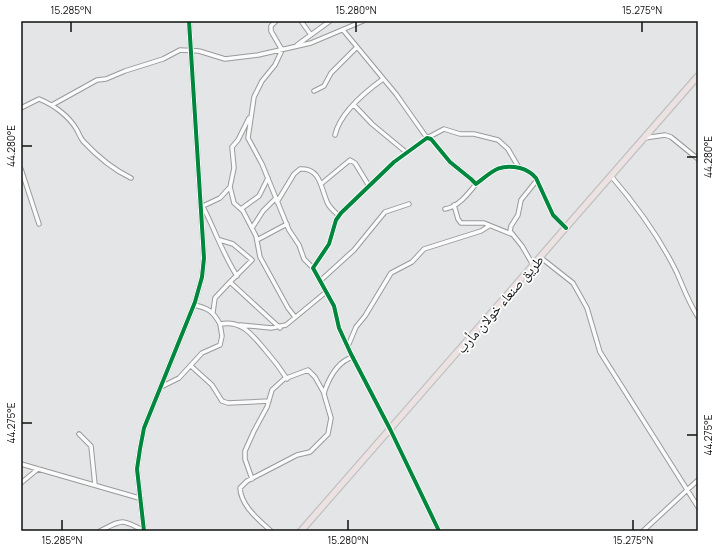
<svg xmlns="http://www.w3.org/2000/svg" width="719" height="552" font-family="Manrope,'Noto Naskh Arabic',sans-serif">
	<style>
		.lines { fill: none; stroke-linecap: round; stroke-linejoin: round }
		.minor-casing { stroke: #999a9b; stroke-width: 5.5 }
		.tertiary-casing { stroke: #999a9b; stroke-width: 6 }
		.primary-casing { stroke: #c1c1c2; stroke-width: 8 }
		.minor { stroke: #fbfbfb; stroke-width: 3.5 }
		.tertiary { stroke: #fbfbfb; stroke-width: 4 }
		.primary { stroke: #ece2e2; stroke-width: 5.5 }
		.cycleway-casing { stroke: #fff; stroke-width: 6 }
		.cycleway { stroke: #00873e; stroke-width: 4 }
		.ticks { fill: none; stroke: #0f1011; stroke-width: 1.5 }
		.labels { text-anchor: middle; stroke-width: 3.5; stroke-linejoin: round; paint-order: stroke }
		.street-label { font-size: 14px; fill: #0f1011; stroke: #fff }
		.neatline { fill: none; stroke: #0f1011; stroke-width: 1.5 }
		.ticks-label { font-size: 10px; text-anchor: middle; fill: #0f1011 }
	</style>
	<rect width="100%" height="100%" fill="#e4e5e7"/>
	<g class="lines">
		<defs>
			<path id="minor" d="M 276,21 L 271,26 L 271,31 L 282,50 L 275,65 L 262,81 L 254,97 L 248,138 L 262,164 L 289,230 L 299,245 L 304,259 L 313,268
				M 301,21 L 311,35
				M 343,30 L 396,94 L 427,138 L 444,129 L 460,134 L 474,134 L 498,140 L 508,149 L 519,168
				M 297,45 L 330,21
				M 314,91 L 324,86 L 331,73 L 357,47
				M 52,105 L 97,80 L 106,79 L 125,71 L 163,59 L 180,50 L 199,51 L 225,59 L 258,55 L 311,43 L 363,21
				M 354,105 L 372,124 L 407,153
				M 21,108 L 39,99 C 54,105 69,116 77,130 C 79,134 80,137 83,141 C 97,156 112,169 131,178
				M 249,118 L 238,140 L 232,147 L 234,168 L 230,187 L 234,203 L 243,211 L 256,236 L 260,257 L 288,308 L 295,317
				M 335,135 C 340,113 365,92 383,79
				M 644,138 L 665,135 L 671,137 L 698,159
				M 21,169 L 39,224
				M 611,176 C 636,205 660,238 677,273 C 684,289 688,301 698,317
				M 321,184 L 350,160 L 355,163 L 369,186
				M 277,202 L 294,174 L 300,169 C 321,167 321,190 328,204 C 331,209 335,212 339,216
				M 201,203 C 214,227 222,253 237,276
				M 454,205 L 458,219 L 461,223 L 484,223 L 511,234
				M 203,206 L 220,198 L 230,187
				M 241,209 L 259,196 L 268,178
				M 445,209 C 458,207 468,194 476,184
				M 252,228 L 263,211 L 276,198
				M 220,240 L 233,244 L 252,260 L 230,282
				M 257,240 L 287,224
				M 540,257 L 573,283 L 587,308 L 600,352 L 698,507
				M 533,265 L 522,246 L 510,231 L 511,226 L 518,215 L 521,200 L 537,180
				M 320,281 L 354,250 L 385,212 L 409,204
				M 194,305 C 208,308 213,311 220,324 C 243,320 252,335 266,351 C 274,360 280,368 287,379
				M 213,312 L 215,298 L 230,282 L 280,328
				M 240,325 L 271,328 L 286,325 L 326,292
				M 348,346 L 356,327 L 365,316 L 391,273 L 412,262 L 424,249 L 481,231 L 489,226
				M 191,366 L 212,385 L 222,401 L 228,403 L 269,401
				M 161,387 L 179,378 L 202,353 L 220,345 L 222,336 L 220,324
				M 79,434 L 91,446 L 95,485
				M 21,464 L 139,498
				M 252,479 L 245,459 L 245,451 L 254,431 L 267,407 L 272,390 L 284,379 L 308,370 L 315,377 L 324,393
				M 21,483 L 38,469
				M 100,531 C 122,520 121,518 144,531
				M 271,531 C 259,520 241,506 240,488 L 247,481 L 297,455 L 310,452 L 328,434 L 331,418 L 324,394 L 325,390 C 330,376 339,361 353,357
				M 439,531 L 390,429 L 351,354 L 339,328 L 334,306 L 313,268 L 329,244 L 336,220 L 341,213 L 394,162 L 427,138 L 431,139 L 450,162 L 471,179 L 476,184 C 492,172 498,163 520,168 C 527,170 531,172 536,178 L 553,215 L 566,228
				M 643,531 L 698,480"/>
			<path id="tertiary" d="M 144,531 L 137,469 L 140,449 L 144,428 L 195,302 L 202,277 L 204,258 L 189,21"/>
			<path id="primary" d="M 301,531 L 698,76"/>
		</defs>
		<use href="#minor" class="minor-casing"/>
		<use href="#tertiary" class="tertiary-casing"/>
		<use href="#primary" class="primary-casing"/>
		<use href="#minor" class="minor"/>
		<use href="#tertiary" class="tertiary"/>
		<use href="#primary" class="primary"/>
		<defs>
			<path id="cycleway" d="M 144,531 L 137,469 L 140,449 L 144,428 L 195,302 L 202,277 L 204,258 L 189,21
				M 439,531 L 390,429 L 351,354 L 339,328 L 334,306 L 313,268 L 329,244 L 336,220 L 341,213 L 394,162 L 427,138 L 431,139 L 450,162 L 471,179 L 476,184 C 492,172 498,163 520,168 C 527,170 531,172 536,178 L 553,215 L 566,228"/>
		</defs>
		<use href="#cycleway" class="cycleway-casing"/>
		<use href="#cycleway" class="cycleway"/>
	</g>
	<path class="ticks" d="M 71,32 L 71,22M 356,32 L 356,22M 642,32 L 642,22M 22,146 L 32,146M 687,157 L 697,157M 22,423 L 32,423M 687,435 L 697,435M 62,530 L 62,520M 348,530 L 348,520M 633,530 L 633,520"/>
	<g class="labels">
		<g class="street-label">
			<text transform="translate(500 304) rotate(-49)" y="5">طريق صنعاء خولان مأرب</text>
		</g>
	</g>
	<rect width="719" height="552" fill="none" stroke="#ffffff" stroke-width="44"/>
	<rect x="22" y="22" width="675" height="508" class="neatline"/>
	<g class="ticks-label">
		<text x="71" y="14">15.285°N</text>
		<text x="356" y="14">15.280°N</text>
		<text x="642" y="14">15.275°N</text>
		<text transform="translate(11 146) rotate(-90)" y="4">44.280°E</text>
		<text transform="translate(708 157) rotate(-90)" y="4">44.280°E</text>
		<text transform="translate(11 423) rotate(-90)" y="4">44.275°E</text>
		<text transform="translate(708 435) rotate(-90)" y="4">44.275°E</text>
		<text x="62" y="544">15.285°N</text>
		<text x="348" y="544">15.280°N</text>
		<text x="633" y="544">15.275°N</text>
	</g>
</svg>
